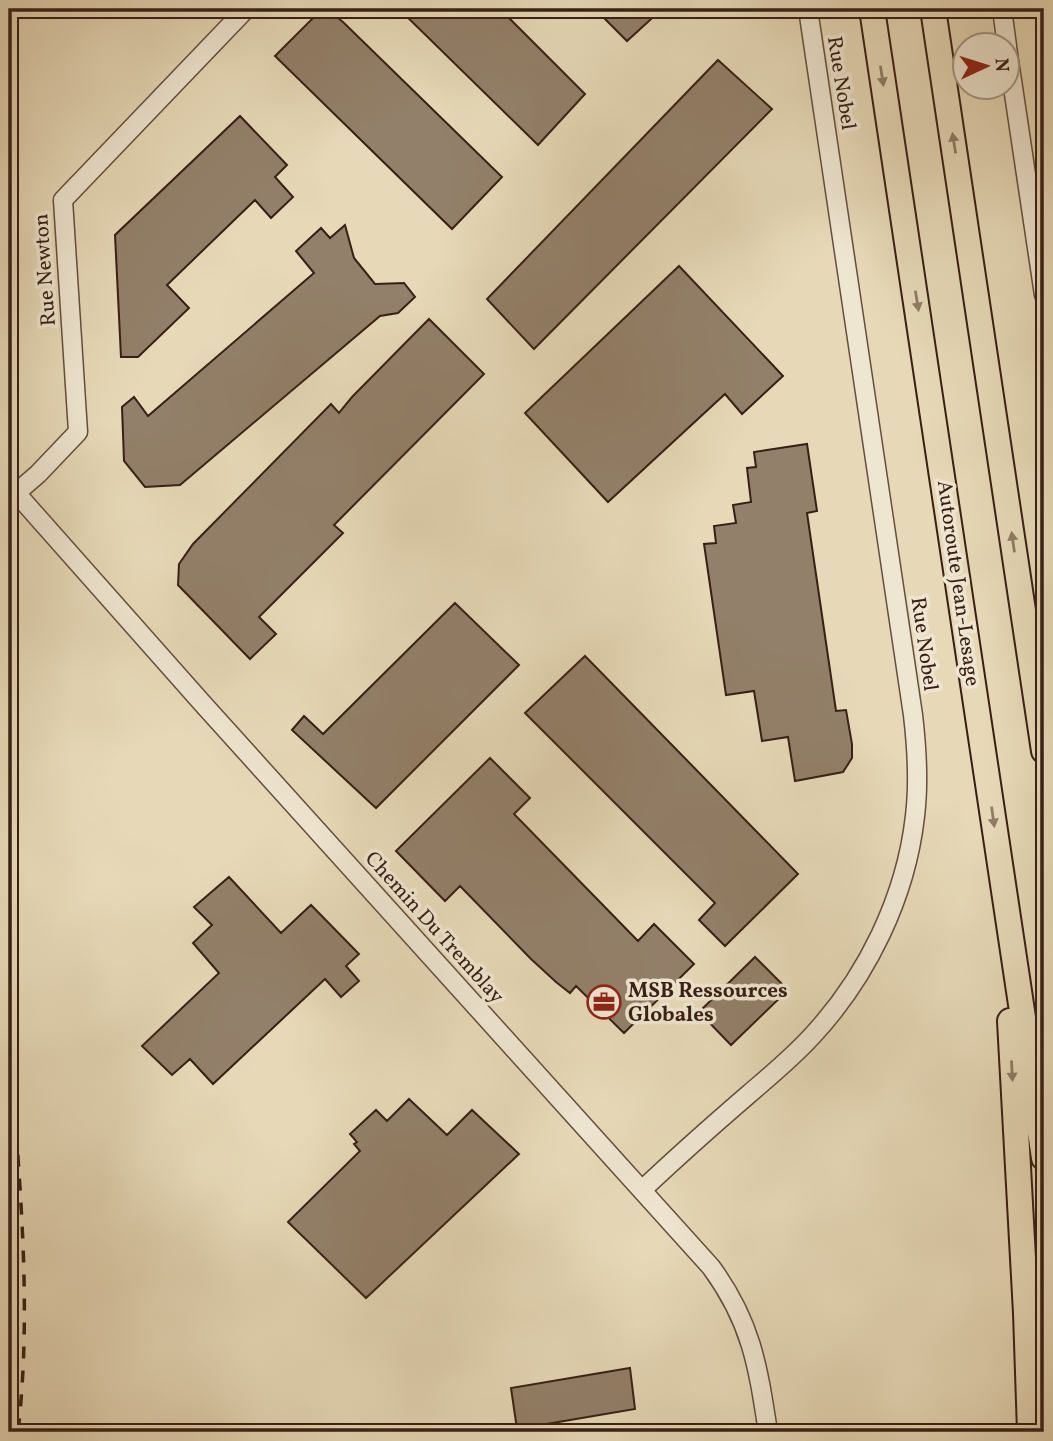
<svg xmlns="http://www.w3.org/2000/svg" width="1053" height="1441" font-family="Vollkorn,serif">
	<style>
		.building { fill: #93806a; stroke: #381f15; stroke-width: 2 }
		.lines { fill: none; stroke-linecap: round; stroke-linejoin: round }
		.minor-casing { stroke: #644e3e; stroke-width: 21 }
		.highway-casing { stroke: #381f15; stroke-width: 28 }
		.minor { stroke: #efe6d1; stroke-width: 18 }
		.highway { stroke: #e7d9b8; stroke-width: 24 }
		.rail { stroke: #381f15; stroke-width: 3.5; stroke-dasharray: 12 12; stroke-linecap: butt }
		.oneway { fill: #907c66 }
		.labels { text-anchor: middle; stroke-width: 7; stroke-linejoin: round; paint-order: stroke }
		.street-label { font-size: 21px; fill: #381f15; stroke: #efe6d1 }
		.poi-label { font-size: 21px; font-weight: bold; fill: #381f15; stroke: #efe6d1; text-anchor: start }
	</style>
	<rect width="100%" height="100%" fill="#e7d9b8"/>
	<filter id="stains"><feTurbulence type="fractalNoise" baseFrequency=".00286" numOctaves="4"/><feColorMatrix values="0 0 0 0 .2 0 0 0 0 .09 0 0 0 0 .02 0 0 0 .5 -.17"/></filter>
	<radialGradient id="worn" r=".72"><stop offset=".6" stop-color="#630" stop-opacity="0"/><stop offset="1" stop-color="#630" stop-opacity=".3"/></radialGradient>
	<path class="building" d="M 399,9 L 500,9 L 585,94 L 538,145 Z
		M 595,9 L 662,9 L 627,41 Z
		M 323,13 L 333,14 L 343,22 L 502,177 L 452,229 L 275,56 L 315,16 Z
		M 718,60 L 772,109 L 534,349 L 487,299 Z
		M 240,116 L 287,165 L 275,177 L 293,197 L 271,218 L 255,200 L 167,285 L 189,308 L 138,357 L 121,357 L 115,235 Z
		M 345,225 L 354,258 L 375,284 L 404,283 L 415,297 L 398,313 L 380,316 L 180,485 L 145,487 L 124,461 L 122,407 L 134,397 L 148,416 L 314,273 L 296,251 L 321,228 L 330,238 Z
		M 679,266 L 783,376 L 742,414 L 725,394 L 608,502 L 525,413 Z
		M 429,319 L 484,374 L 334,525 L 343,533 L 259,617 L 276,634 L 250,659 L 178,585 L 179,564 L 193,544 L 331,404 L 339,413 L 352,397 Z
		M 807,444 L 817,511 L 807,513 L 836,711 L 846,710 L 852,744 L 852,758 L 843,772 L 795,781 L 788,737 L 762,741 L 754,691 L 726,695 L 704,544 L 716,543 L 714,526 L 736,523 L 733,505 L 751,502 L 747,468 L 756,467 L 754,452 Z
		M 455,603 L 519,665 L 376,808 L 292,730 L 304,716 L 323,734 Z
		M 585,656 L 798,874 L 725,946 L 699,920 L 715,903 L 525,713 Z
		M 490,758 L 530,798 L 514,814 L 638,941 L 654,924 L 694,964 L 624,1033 L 576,986 L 570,993 L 556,982 L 531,959 L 460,886 L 445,901 L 396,851 Z
		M 229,877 L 281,933 L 311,905 L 359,954 L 346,966 L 359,981 L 341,997 L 325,979 L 213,1084 L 190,1059 L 172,1075 L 142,1046 L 219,973 L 193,943 L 212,925 L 194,907 Z
		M 755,957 L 788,990 L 731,1045 L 699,1012 Z
		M 409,1099 L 447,1135 L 472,1110 L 519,1154 L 366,1298 L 288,1222 L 360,1151 L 354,1144 L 357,1142 L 350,1134 L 376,1110 L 387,1121 Z
		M 630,1368 L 635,1409 L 517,1429 L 511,1388 Z"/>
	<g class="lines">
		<defs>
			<path id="minor" d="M 1002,9 L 1007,46
				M 1007,47 L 1044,295
				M 9,485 L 203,704 L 711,1267 C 752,1323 758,1367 768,1432
				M 16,493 L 38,474 L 78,432 L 63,200 L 246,9
				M 642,1190 C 677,1157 713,1125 749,1094 C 771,1075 793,1057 812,1036 C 867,977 906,897 915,816 C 919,783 917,749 913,715 L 808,9"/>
			<path id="highway" d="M 872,9 L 1044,1158
				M 933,9 L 1044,751
				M 1010,1021 L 1026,1313 L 1030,1432"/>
		</defs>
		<use href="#minor" class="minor-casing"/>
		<use href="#highway" class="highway-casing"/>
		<use href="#minor" class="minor"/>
		<use href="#highway" class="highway"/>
		<path class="rail" d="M 9,1035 C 18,1167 33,1300 18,1432"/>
	</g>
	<defs><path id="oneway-solid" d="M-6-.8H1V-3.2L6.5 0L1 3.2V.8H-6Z" transform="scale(1.75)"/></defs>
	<g class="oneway">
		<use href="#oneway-solid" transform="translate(882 76) rotate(81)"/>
		<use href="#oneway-solid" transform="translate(954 143) rotate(-99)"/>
		<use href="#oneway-solid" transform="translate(917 301) rotate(81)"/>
		<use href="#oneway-solid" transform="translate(1013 542) rotate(-98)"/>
		<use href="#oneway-solid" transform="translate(993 817) rotate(82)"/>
		<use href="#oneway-solid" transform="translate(1012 1071) rotate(87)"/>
	</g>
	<defs>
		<symbol id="office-ring" viewBox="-11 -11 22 22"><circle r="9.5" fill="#efe6d1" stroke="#8f2418" stroke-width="1.5"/><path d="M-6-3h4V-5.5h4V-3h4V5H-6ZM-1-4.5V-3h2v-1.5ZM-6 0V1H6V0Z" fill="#8f2418"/></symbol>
	</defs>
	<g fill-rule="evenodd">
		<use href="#office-ring" x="585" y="983" width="38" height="38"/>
	</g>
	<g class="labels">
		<g class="street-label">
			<text transform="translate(842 83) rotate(81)" y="7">Rue Nobel</text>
			<text transform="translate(44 270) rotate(-94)" y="7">Rue Newton</text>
			<text transform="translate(959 583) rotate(82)" y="7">Autoroute Jean-Lesage</text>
			<text transform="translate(925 644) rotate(82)" y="7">Rue Nobel</text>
			<text transform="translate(435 927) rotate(48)" y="7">Chemin Du Tremblay</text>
		</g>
		<g class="poi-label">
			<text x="628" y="997">MSB Ressources<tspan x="628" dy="24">Globales</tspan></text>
		</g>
	</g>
	<rect width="1053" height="1441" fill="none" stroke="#e7d9b8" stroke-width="35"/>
	<rect x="10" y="10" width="1032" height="1420" fill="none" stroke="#381f15" stroke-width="3.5"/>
	<rect x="18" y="18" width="1018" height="1406" fill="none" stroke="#381f15" stroke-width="2"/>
	<g transform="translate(986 66) rotate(86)"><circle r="33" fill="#efe6d1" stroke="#a69686" stroke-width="2"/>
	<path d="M0-5L12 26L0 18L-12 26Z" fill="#8f2418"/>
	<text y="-10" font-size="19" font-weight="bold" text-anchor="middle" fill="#381f15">N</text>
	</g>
	<rect width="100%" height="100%" filter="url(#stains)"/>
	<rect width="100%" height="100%" fill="url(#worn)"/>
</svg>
